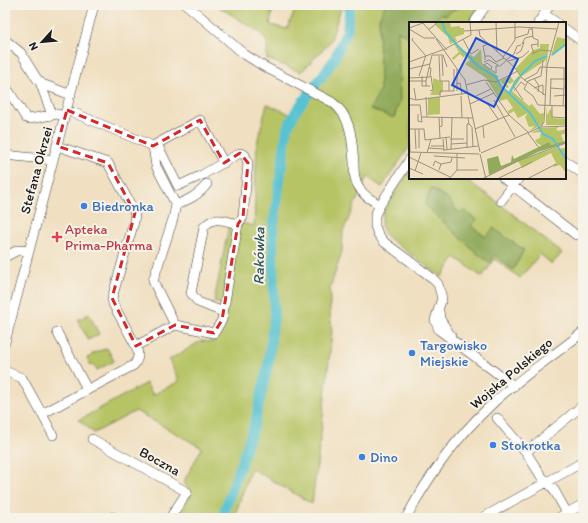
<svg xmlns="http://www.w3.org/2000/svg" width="588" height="523" font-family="Itim,sans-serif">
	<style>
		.green { fill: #b7c466; stroke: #6a7041 }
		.forest { fill: #91aa5b; stroke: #56633c }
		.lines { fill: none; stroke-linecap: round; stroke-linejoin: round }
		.river { stroke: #58c2d2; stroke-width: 10 }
		.minor-casing { stroke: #3c3935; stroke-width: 10 }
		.minor { stroke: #fff; stroke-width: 9 }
		.marked { fill: none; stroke: #d62828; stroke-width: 3; stroke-dasharray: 8 5; stroke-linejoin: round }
		.shop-dot { fill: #3f7fe0; stroke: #f7f3e8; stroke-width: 1.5 }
		.health-dot { fill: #e0444e; stroke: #f7f3e8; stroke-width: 1.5 }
		.labels { text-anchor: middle; stroke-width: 4; stroke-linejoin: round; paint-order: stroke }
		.street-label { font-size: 14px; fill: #1c1c1c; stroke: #f7f3e8 }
		.shop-label { font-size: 14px; fill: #366cbe; stroke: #f7f3e8; text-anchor: start }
		.health-label { font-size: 14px; fill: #be3a42; stroke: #f7f3e8; text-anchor: start }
		.water-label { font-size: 15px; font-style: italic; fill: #31565c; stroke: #f7f3e8 }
		.inset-river { fill: none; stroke: #58c2d2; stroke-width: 2 }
		.inset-road { fill: none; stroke: #9b917e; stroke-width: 1 }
		.view { fill: #1d4ed8; fill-opacity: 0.15; stroke: #1d4ed8; stroke-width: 2 }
		.inset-edge { fill: none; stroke: #1c1c1c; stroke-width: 2 }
	</style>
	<rect width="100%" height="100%" fill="#f7f3e8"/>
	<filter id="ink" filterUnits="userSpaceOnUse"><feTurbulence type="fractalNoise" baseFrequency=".025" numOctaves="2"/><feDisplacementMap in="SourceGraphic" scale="8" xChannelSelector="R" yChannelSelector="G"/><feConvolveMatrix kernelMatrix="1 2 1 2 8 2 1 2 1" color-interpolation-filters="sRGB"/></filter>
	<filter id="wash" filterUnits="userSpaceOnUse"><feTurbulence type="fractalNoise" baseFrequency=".012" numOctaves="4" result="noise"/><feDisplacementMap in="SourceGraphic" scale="16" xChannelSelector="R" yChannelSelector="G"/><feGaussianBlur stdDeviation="0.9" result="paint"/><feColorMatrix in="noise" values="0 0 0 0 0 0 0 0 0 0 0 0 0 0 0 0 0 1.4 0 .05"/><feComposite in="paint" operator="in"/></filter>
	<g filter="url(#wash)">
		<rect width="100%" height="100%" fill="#f0dfc0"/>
		<path class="green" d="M 216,5 L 273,5 L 270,25 L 287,29 L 297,5 L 342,5 L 330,42 L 301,72 L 267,59 L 267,42 L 261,33 Z
			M 350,5 L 480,5 L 468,23 L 410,23 L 410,146 L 382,187 L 367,177 L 343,231 L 342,251 L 330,289 L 330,313 L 332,332 L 322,425 L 312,504 L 251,468 L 234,518 L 176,518 L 191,495 L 184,481 L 202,448 L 136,411 L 94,433 L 79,420 L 146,383 L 153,395 L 179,381 L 169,360 L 201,341 L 214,342 L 221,304 L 214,302 L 230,220 L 254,226 L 257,143 L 267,104 L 294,116 L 334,60 L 347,31 Z
			M 410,169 L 410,178 L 464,178 L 500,204 L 562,253 L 552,264 L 540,254 L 520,278 L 495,259 L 482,277 L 455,257 L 442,277 L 387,237 L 381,226 L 383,213 Z
			M 89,314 L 99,334 L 88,340 L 78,320 Z
			M 107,348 L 114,361 L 97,370 L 93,364 L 90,365 L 87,358 L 92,356 L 92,354 Z"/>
		<path class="forest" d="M 385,5 L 468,5 C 461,7 451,9 446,16 L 441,14 L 437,19 L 438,23 L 410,23 L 410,39 L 398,30 L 400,100 L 394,118 L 370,109 L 380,90 L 379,19 Z
			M 431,188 L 447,198 L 459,213 L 464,210 L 477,220 L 471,226 L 486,237 L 493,228 L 524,250 L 513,270 L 495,255 L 490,263 L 478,254 L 425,205 Z"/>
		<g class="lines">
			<path class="river" d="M 222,518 L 254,426 L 268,365 L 274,316 L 273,230 L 287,129 L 296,111 L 334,60 L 347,31 L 350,5"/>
		</g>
	</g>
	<g filter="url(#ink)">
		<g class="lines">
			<defs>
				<path id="minor" d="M 187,5 L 244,54 L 263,66 L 332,102 C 352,117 352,140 354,163 C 354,172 354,180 359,187 C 363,196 372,200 380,205
					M 544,14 L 557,23
					M 474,23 L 486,5
					M 538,23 L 550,5
					M 565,29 L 583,42
					M 5,40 L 21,53 L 37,79 L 42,84 L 71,95
					M 40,82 L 52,115
					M 5,88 L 8,90 L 26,118 L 29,119 L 57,114 L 65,116
					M 67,110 L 153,146 L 200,120 L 224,163
					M 57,146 L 108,163 L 135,213 L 134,222 L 112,298 L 113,304 L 136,346 L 175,325
					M 153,146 L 156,166 L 176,205 L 173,219 L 153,281 L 175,325 L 214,333 L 222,320 L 238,224 L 243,217 L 248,163 L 245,155 L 240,153 L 202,175 L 178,186 L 157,144
					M 5,155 L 53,160
					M 410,159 L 380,205 L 375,215 L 375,226 L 378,234 L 384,242 L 431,277 L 438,284 L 442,298 L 435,320 L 439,330 L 514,386
					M 565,161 L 583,174
					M 503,178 L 576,235
					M 501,201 L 519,178
					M 176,205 C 188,200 199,195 207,184
					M 5,257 L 18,250 L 29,251
					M 439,311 L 440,319 L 451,336
					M 223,312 L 198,302 L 191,293 L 204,227 C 214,215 224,221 238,224
					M 57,332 L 87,389
					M 5,342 L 94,5
					M 5,371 L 22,378 L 42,414 L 134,365 C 139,358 139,354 136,346
					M 42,414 L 53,435
					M 497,418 L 526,452
					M 92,439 L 187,492 L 170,518
					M 567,513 L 553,488 L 541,476 L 526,452 L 583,405
					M 112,517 L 115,518
					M 406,518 C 428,477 456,438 490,406 C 518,379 552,357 583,332
					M 482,518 L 583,462
					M 558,518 L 583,504"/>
			</defs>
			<use href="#minor" class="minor-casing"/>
			<use href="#minor" class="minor"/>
		</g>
	</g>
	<path class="marked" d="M 67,110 L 153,146 L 200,120 L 224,163 L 240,153 L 248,163 L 243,217 L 238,224 L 222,320 L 214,333 L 175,325 L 136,346 L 112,298 L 135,213 L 108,163 L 57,146 Z"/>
	<g class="shop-dot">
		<circle cx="84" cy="206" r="4"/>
		<circle cx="412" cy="353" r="4"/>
		<circle cx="493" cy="445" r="4"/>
		<circle cx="362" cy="457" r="4"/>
	</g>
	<path class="health-dot" d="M55 231h4v4h4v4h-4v4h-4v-4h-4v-4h4z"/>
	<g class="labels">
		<g class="street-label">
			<text transform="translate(36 170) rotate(-75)" y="5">Stefana Okrzei</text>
			<text transform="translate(511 373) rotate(-40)" y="5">Wojska Polskiego</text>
			<text transform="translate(160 461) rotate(29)" y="5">Boczna</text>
		</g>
		<g class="shop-label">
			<text x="92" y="211">Biedronka</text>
			<text x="420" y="350">Targowisko<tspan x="420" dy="16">Miejskie</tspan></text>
			<text x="501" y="450">Stokrotka</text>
			<text x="370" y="462">Dino</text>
		</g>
		<g class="health-label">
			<text x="65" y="234">Apteka<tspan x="65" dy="16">Prima-Pharma</tspan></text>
		</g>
		<g class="water-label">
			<text transform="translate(259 256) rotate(-89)" y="5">Rakówka</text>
		</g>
	</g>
	<g transform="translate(409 22)">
		<rect width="157" height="157" fill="#f0dfc0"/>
		<path d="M 27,0 L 41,0 L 42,5 L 51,4 L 51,6 L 55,6 L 55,12 L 46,15 L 48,19 L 41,22 L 39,15 L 27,4 ZM 148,15 L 157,17 L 157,27 L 156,24 L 142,34 ZM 45,22 L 65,35 L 72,27 L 73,41 L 90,55 L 88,56 L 91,62 L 100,71 L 105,59 L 101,62 L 95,59 L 100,65 L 98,66 L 91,59 L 101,54 L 105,59 L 111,53 L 107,46 L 124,28 L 131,26 L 131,22 L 140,22 L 136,53 L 137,38 L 113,54 L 103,69 L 120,84 L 123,82 L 131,92 L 135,91 L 134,103 L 120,109 L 126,104 L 120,105 L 116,95 L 119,91 L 109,96 L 105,89 L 100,92 L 99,89 L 104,86 L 98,77 L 91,79 L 77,56 L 56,42 L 61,38 L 57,34 L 54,35 L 51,32 L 44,38 L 43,36 L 50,30 ZM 24,56 L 34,60 L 34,69 L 30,73 L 21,73 L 24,68 ZM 31,75 L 31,92 L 19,93 L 19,76 ZM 137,84 L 138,93 L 142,86 L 144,96 L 157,97 L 157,103 L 137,103 ZM 150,105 L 147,107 L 149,109 L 157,107 L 157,111 L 152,113 L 155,120 L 142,123 L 140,120 L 133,124 L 128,121 L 126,118 L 131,116 L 132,110 L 122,111 L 132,106 ZM 149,125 L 149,127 L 156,126 L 157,151 L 151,143 L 144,145 L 147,141 L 142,131 L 113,146 L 109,139 Z" fill="#b7c466"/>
		<path d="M 157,119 L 157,121 L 129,130 L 80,153 L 78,137 L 89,134 L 92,144 L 102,140 L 103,133 L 105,137 L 140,120 L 142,123 Z" fill="#91aa5b"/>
		<path class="inset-river" d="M 33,0 L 36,9 L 47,22 L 69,44 L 87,55 L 92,64 L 121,91 L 134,112 L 144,117 L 157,137M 143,33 L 157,22M 112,53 L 126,39 L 138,34M 100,71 L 110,55"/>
		<path class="inset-road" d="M 13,0 L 38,28M 87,0 L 88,30M 123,5 L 124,16 L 129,18 L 129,25M 0,6 L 14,1M 0,7 L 15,16 L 26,16M 19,8 L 27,2 L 25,0M 70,8 L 71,14 L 106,46 L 113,56 L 136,73M 55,9 L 110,5 L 148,7M 4,16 L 3,18 L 17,34M 106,16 L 119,12 L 120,7 L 123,7M 27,17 L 56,58 L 71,130M 54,17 L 62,32 L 70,27M 113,22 L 116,16 L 124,14M 125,31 L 122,23 L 129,22M 107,32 L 112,29 L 115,20M 123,32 L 131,28 L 142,29M 30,34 L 31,59 L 40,59 L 40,69M 33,34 L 34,54M 76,34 L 74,24 L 80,22M 94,35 L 106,18 L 106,0M 76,38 L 76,34 L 81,34 L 87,40 L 95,36M 97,38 L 105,32 L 108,24 L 112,23M 134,38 L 132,54 L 119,59 L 115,67 L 124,74 L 129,83 L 157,84M 99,39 L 113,35 L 120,29M 0,40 L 36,27 L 62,13 L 61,0M 75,40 L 80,38 L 89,43M 75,43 L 87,51 L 87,44 L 91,44 L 98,38M 75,43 L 78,41 L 83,45 L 82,47M 0,47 L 21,42M 48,47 L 48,69M 10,54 L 17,33M 13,54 L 13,64 L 21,64M 0,56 L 21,55 L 22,46 L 20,46M 125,56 L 130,64 L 129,70M 141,57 L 157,57M 115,58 L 128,51 L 131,45 L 157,46M 0,59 L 17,59 L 17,64M 17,59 L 23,33 L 34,33 L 38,45M 77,60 L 100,93M 47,62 L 51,61 L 53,73M 57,63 L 75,58 L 87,60 L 109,49M 105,65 L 114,78M 155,65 L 155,46M 5,66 L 7,78M 125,66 L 134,63 L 134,73M 141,66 L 155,67M 21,69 L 24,68 L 22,54M 105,69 L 112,60 L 116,63M 31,74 L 31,69 L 45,69 L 45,47M 52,74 L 53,96M 67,74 L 82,67M 145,74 L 157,73M 17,75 L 18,95M 0,76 L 7,78 L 59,71M 85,78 L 106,115M 78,81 L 89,97M 61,82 L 85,71M 0,83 L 11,83 L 13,100 L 9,99 L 9,92M 141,84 L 142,57M 143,84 L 143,95 L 157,96M 154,84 L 155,65 L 157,65M 13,95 L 64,96M 30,95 L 31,117M 59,96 L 60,102 L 63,105 L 64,125M 0,99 L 1,130M 74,104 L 75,116M 30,105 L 33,104 L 33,95M 132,105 L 135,100 L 138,44 L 150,0M 0,107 L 15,107 L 16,118 L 41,115M 6,107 L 7,127M 66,107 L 100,93 L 120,111M 119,111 L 130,126M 37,115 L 38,128M 34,117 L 35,129M 41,117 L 55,117M 42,122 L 58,121M 22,124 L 35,124M 10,126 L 10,107M 19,126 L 35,127M 58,126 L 58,102 L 60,102M 42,127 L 43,96M 35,128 L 69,124M 0,130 L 70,132M 18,131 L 22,117M 72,131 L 132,105 L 157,104M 71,132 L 77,157M 25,134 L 56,136M 0,135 L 41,155M 32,142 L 42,140 L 43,136M 24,144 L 26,139 L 32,142 L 30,148M 0,146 L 14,152M 48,148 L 69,148M 6,149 L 12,131M 40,157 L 48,148 L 48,131M 73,157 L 109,139 L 157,121M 88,157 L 123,140M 118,157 L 147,142"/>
		<path class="view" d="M 67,16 L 109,37 L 85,85 L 43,63 Z"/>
		<rect width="157" height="157" class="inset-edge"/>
	</g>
	<rect width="588" height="523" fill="none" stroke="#f7f3e8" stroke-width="20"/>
	<g transform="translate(42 42) rotate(243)" stroke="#f7f3e8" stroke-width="3" paint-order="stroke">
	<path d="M0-3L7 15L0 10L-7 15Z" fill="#1c1c1c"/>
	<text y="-6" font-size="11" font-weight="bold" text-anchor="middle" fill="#1c1c1c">N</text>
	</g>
</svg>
